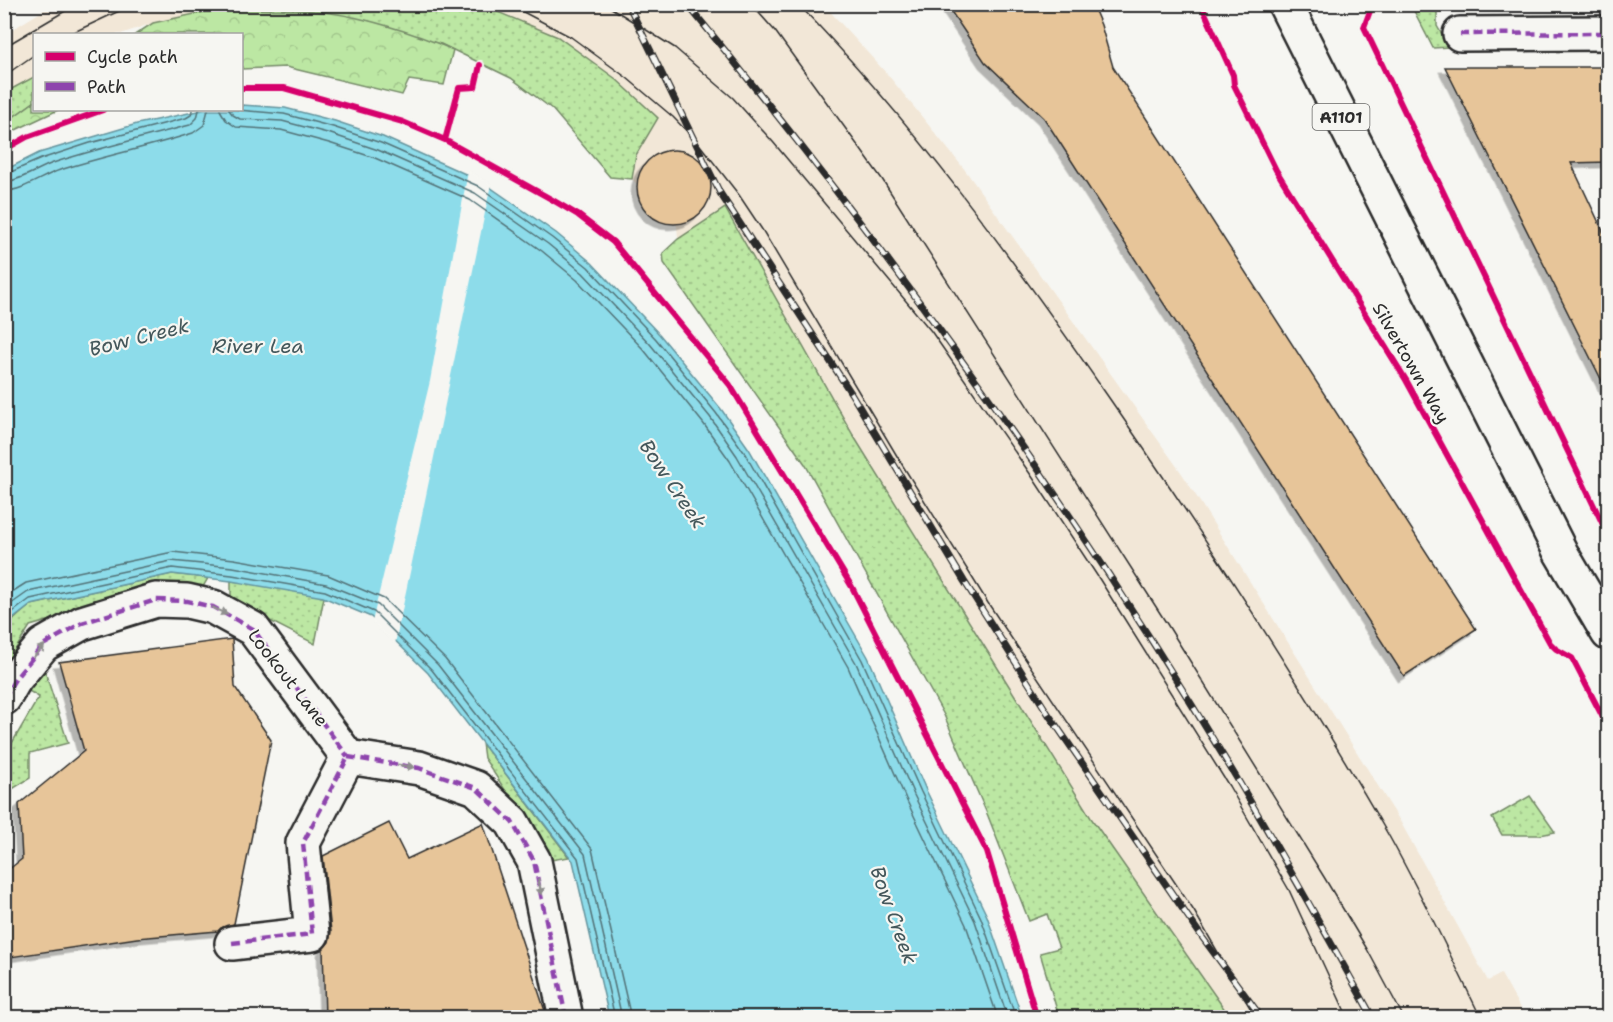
<svg xmlns="http://www.w3.org/2000/svg" width="1613" height="1022" font-family="'Shantell Sans',sans-serif">
	<style>
		.built { fill: #f2e7d7 }
		.green { fill: url(#green-dots); stroke: #748967; stroke-width: 1.5 }
		.forest { fill: url(#forest-crowns); stroke: #748967; stroke-width: 1.5 }
		.water { fill: #8ddcea; stroke: #66959e; stroke-width: 1.5 }
		.pier { fill: #f6f6f2 }
		.lines { fill: none; stroke-linecap: round; stroke-linejoin: round }
		.shore { stroke: #527277; stroke-width: 1.5 }
		.building { fill: #e7c599; stroke: #2b2b2b; stroke-width: 1.5; filter: url(#shadow) }
		.street-casing { stroke: #2b2b2b; stroke-width: 38 }
		.primary-casing { stroke: #2b2b2b; stroke-width: 38 }
		.street { stroke: #f6f6f2; stroke-width: 33 }
		.primary { stroke: #f6f6f2; stroke-width: 33 }
		.tram { stroke: #2b2b2b; stroke-width: 1.5 }
		.rail-casing { stroke: #2b2b2b; stroke-width: 7 }
		.rail { stroke: #f6f6f2; stroke-width: 4.5; stroke-dasharray: 14; stroke-linecap: butt }
		.quiet { stroke: #8e44ad; stroke-width: 4.5; stroke-dasharray: 9 4.5; stroke-linecap: butt }
		.cycleway-casing { stroke: #f6f6f2; stroke-width: 10 }
		.cycleway { stroke: #d6006c; stroke-width: 6 }
		.oneway { fill: #90908e }
		.labels { text-anchor: middle; stroke-width: 4.5; stroke-linejoin: round; paint-order: stroke }
		.shield { fill: #f6f6f2; stroke: #686867; stroke-width: 1.5 }
		.shield-label { font-size: 16px; font-weight: bold; fill: #2b2b2b }
		.street-label { font-size: 18px; fill: #2b2b2b; stroke: #f6f6f2 }
		.water-label { font-size: 20px; font-style: italic; fill: #44575b; stroke: #f6f6f2 }
	</style>
	<defs>
		<pattern id="green-dots" width="8" height="8" patternUnits="userSpaceOnUse" patternTransform="scale(1.5)"><rect width="8" height="8" fill="#bce7a3"/><path d="M2 2h.1M6 6h.1" fill="none" stroke="#a2c68c" stroke-width="1.8" stroke-linecap="round"/></pattern>
		<pattern id="forest-crowns" width="20" height="18" patternUnits="userSpaceOnUse" patternTransform="scale(1.5)"><rect width="20" height="18" fill="#bce7a3"/><path d="M2 6a3 3 0 1 1 6 0M12 15a3 3 0 1 1 6 0" fill="none" stroke="#a2c68c"/></pattern>
		<filter id="shadow"><feDropShadow dx="-5.5" dy="5.5" stdDeviation="0" flood-color="#0004"/></filter>
	</defs>
	<rect width="100%" height="100%" fill="#f6f6f2"/>
	<filter id="ink" filterUnits="userSpaceOnUse"><feTurbulence type="fractalNoise" baseFrequency=".0167" numOctaves="2"/><feDisplacementMap in="SourceGraphic" scale="12" xChannelSelector="R" yChannelSelector="G"/><feConvolveMatrix kernelMatrix="1 2 1 2 8 2 1 2 1" color-interpolation-filters="sRGB"/></filter>
	<g filter="url(#ink)">
		<path class="built" d="M 52,5 L 824,5 L 888,75 L 965,170 L 1183,475 L 1400,821 L 1488,981 L 1501,974 L 1525,1017 L 1230,1017 L 678,239 L 677,226 L 632,179 L 610,177 L 552,109 L 511,78 L 441,44 L 254,9 L 204,12 L 153,23 L 121,34 L 34,34 L 34,77 L 5,93 L 5,34 Z"/>
		<path class="green" d="M 218,4 L 481,5 L 558,37 L 616,79 L 658,118 L 636,155 L 632,179 L 610,177 L 552,109 L 511,78 L 441,44 L 254,9 L 204,12 Z
			M 1411,5 L 1437,5 L 1437,26 L 1449,47 L 1433,48 Z
			M 34,77 L 34,102 L 5,123 L 4,93 Z
			M 725,208 L 853,435 L 1091,818 L 1230,1017 L 1059,1017 L 1040,953 L 1059,948 L 1047,914 L 1029,921 L 988,816 L 944,715 L 805,464 L 664,263 L 663,253 L 678,239 Z
			M 172,574 L 208,578 L 200,592 L 155,591 L 30,626 L 5,666 C 5,629 0,629 31,605 Z
			M 231,581 L 284,586 L 324,597 L 315,644 L 231,601 Z
			M 41,659 L 68,743 L 30,753 L 30,778 L 6,793 L 5,755 L 39,697 L 22,687 Z
			M 482,743 L 569,857 L 551,860 L 484,758 Z
			M 1530,796 L 1555,832 L 1540,835 L 1502,835 L 1492,818 Z"/>
		<path class="forest" d="M 254,9 C 274,10 294,9 314,11 C 355,14 416,33 453,50 L 444,85 L 409,80 L 402,95 L 286,67 L 242,69 L 242,34 L 136,34 L 153,23 L 204,12 Z
			M 34,102 L 34,110 L 58,110 L 5,135 L 5,123 Z"/>
		<path class="water" d="M 242,105 L 285,108 L 335,121 L 383,137 L 481,181 L 556,233 L 592,263 L 660,335 L 721,409 L 749,449 L 868,657 L 926,790 L 987,916 L 1022,1017 L 609,1017 L 573,861 L 428,673 L 371,617 L 323,597 L 231,581 L 172,574 L 31,605 L 13,619 L 5,631 L 5,170 L 39,153 L 137,124 L 203,110 L 242,110 Z"/>
		<path class="pier" d="M 468,171 L 491,184 L 395,644 L 372,622 L 430,381 Z"/>
		<g class="lines">
			<path class="shore" d="M 220,110 L 226,120 L 236,127 L 281,130 L 329,143 L 375,158 L 470,200 L 542,251 L 577,280 L 644,350 L 703,423 L 730,461 L 848,667 L 906,799 L 966,925 L 998,1018
				M 229,110 L 233,115 L 240,119 L 282,121 L 331,134 L 378,150 L 475,193 L 548,244 L 583,273 L 650,344 L 710,417 L 737,456 L 856,663 L 914,795 L 975,921 L 1008,1018
				M 238,110 L 284,114 L 333,127 L 381,143 L 478,186 L 552,238 L 588,267 L 656,339 L 716,413 L 744,452 L 862,660 L 921,792 L 981,918 L 1016,1018
				M 4,175 L 41,159 L 90,143 L 186,118 L 191,115 L 192,110
				M 4,182 C 21,181 40,167 56,162 C 100,148 145,137 190,125 L 197,118 L 199,110
				M 4,191 C 23,191 42,176 60,170 C 104,156 149,147 193,133 L 204,125 L 208,110
				M 4,597 L 26,583 L 173,552 L 234,559 L 328,575 L 384,599 L 445,659 L 592,849 L 631,1018
				M 4,609 L 28,592 L 171,561 L 233,567 L 326,584 L 378,605 L 438,665 L 585,854 L 622,1018
				M 4,621 L 10,614 L 30,599 L 172,568 L 232,575 L 325,591 L 374,612 L 432,670 L 578,858 L 615,1018"/>
		</g>
		<path class="building" d="M 946,4 L 1092,4 L 1101,25 L 1113,67 L 1476,629 L 1404,676 L 1044,118 L 985,62 Z
			M 1445,67 L 1608,67 L 1608,162 L 1571,163 L 1608,242 L 1608,393 Z
			M637 187a37 37 0 1 1 74 0a37 37 0 1 1-74 0Z
			M 232,639 L 235,687 L 271,740 L 234,924 L 221,928 L 218,931 L 137,938 L 4,958 L 4,873 L 22,859 L 19,804 L 84,751 L 59,662 Z
			M 389,823 L 407,859 L 483,823 L 547,1017 L 325,1017 L 323,949 L 329,942 L 331,932 L 323,856 Z"/>
		<g class="lines">
			<defs>
				<path id="street" d="M 1460,34 L 1608,33
					M 4,698 L 15,679 L 43,645 L 82,623 L 156,600 L 187,601 L 213,607 L 253,629 L 348,757
					M 348,757 L 419,768 L 476,788 L 512,822 L 534,861 L 566,1018
					M 232,943 L 312,934 L 303,843 L 348,757"/>
				<path id="primary" d="M 1285,4 L 1561,553 L 1608,633"/>
			</defs>
			<use href="#street" class="street-casing"/>
			<use href="#primary" class="primary-casing"/>
			<use href="#street" class="street"/>
			<use href="#primary" class="primary"/>
			<path class="tram" d="M 508,4 L 571,37 L 627,78 L 673,117 L 700,145 L 739,195 L 763,231 L 903,466 L 988,603 L 1194,911 L 1256,1018
				M 605,4 L 675,48 L 733,98 L 773,142 L 931,331 L 1033,478 L 1100,580 L 1229,786 L 1289,890 L 1348,1018
				M 751,4 L 775,31 L 882,179 L 1167,624 L 1324,877 L 1367,949 L 1404,1018
				M 798,4 C 914,123 1013,259 1107,395 C 1207,539 1302,685 1389,836 C 1422,895 1451,957 1481,1018
				M 70,34 L 134,4
				M 4,47 L 77,4
				M 4,76 L 34,55"/>
			<defs>
				<path id="rail" d="M 628,4 L 720,193 L 851,393 L 964,581 L 1049,715 L 1202,937 L 1262,1018
					M 687,4 C 890,250 1076,510 1239,782 C 1285,860 1329,939 1373,1018"/>
			</defs>
			<use href="#rail" class="rail-casing"/>
			<use href="#rail" class="rail"/>
			<path class="quiet" d="M 1460,34 L 1608,33
				M 4,698 L 15,679 L 43,645 L 82,623 L 156,600 L 187,601 L 213,607 L 253,629 L 348,757
				M 348,757 L 419,768 L 476,788 L 512,822 L 534,861 L 566,1018
				M 232,943 L 312,934 L 303,843 L 348,757"/>
			<defs>
				<path id="cycleway" d="M 1201,4 L 1233,75 L 1234,85 L 1276,170 L 1406,380 L 1550,643 L 1556,649 L 1572,658 L 1608,727
					M 1367,4 L 1370,11 L 1364,27 L 1608,535
					M 242,88 L 284,88 L 403,122 L 445,140 L 551,199 L 578,215 L 613,242 L 730,385 L 852,587 L 987,852 L 1037,1018
					M 445,140 L 459,88 L 475,87 L 480,65
					M 4,150 L 27,137 L 103,110"/>
			</defs>
			<use href="#cycleway" class="cycleway-casing"/>
			<use href="#cycleway" class="cycleway"/>
		</g>
		<defs><path id="oneway-solid" d="M-6-.8H1V-3.2L6.5 0L1 3.2V.8H-6Z" transform="scale(1.5)"/></defs>
		<g class="oneway">
			<use href="#oneway-solid" transform="translate(220 611) rotate(26)"/>
			<use href="#oneway-solid" transform="translate(39 651) rotate(-48)"/>
			<use href="#oneway-solid" transform="translate(406 766) rotate(9)"/>
			<use href="#oneway-solid" transform="translate(540 887) rotate(78)"/>
		</g>
	</g>
	<g class="labels">
		<rect class="shield" x="1312.5" y="104" width="57" height="26" rx="4.5"/>
		<g class="shield-label">
			<text x="1341" y="123">A1101</text>
		</g>
		<g class="street-label">
			<text transform="translate(1411 363) rotate(60)" y="6">Silvertown Way</text>
			<text transform="translate(288 678) rotate(52)" y="6">Lookout Lane</text>
		</g>
		<g class="water-label">
			<text transform="translate(139 337) rotate(-14)" y="7">Bow Creek</text>
			<text x="258" y="353">River Lea</text>
			<text transform="translate(673 484) rotate(56)" y="7">Bow Creek</text>
			<text transform="translate(894 915) rotate(70)" y="7">Bow Creek</text>
		</g>
	</g>
	<rect width="1613" height="1022" fill="none" stroke="#f6f6f2" stroke-width="24"/>
	<rect x="12" y="12" width="1589" height="998" fill="none" stroke="#2b2b2b" stroke-width="2" filter="url(#ink)"/>
	<rect x="33" y="33" width="210" height="78" fill="#f6f6f2" stroke="#a5a5a2" stroke-width="1.5"/>
	<rect x="45" y="52" width="30" height="9" fill="#d6006c" stroke="#a5a5a2" stroke-width="1.5"/>
	<text x="87" y="63" font-size="18" fill="#2b2b2b">Cycle path</text>
	<rect x="45" y="82" width="30" height="9" fill="#8e44ad" stroke="#a5a5a2" stroke-width="1.5"/>
	<text x="87" y="93" font-size="18" fill="#2b2b2b">Path</text>
</svg>
